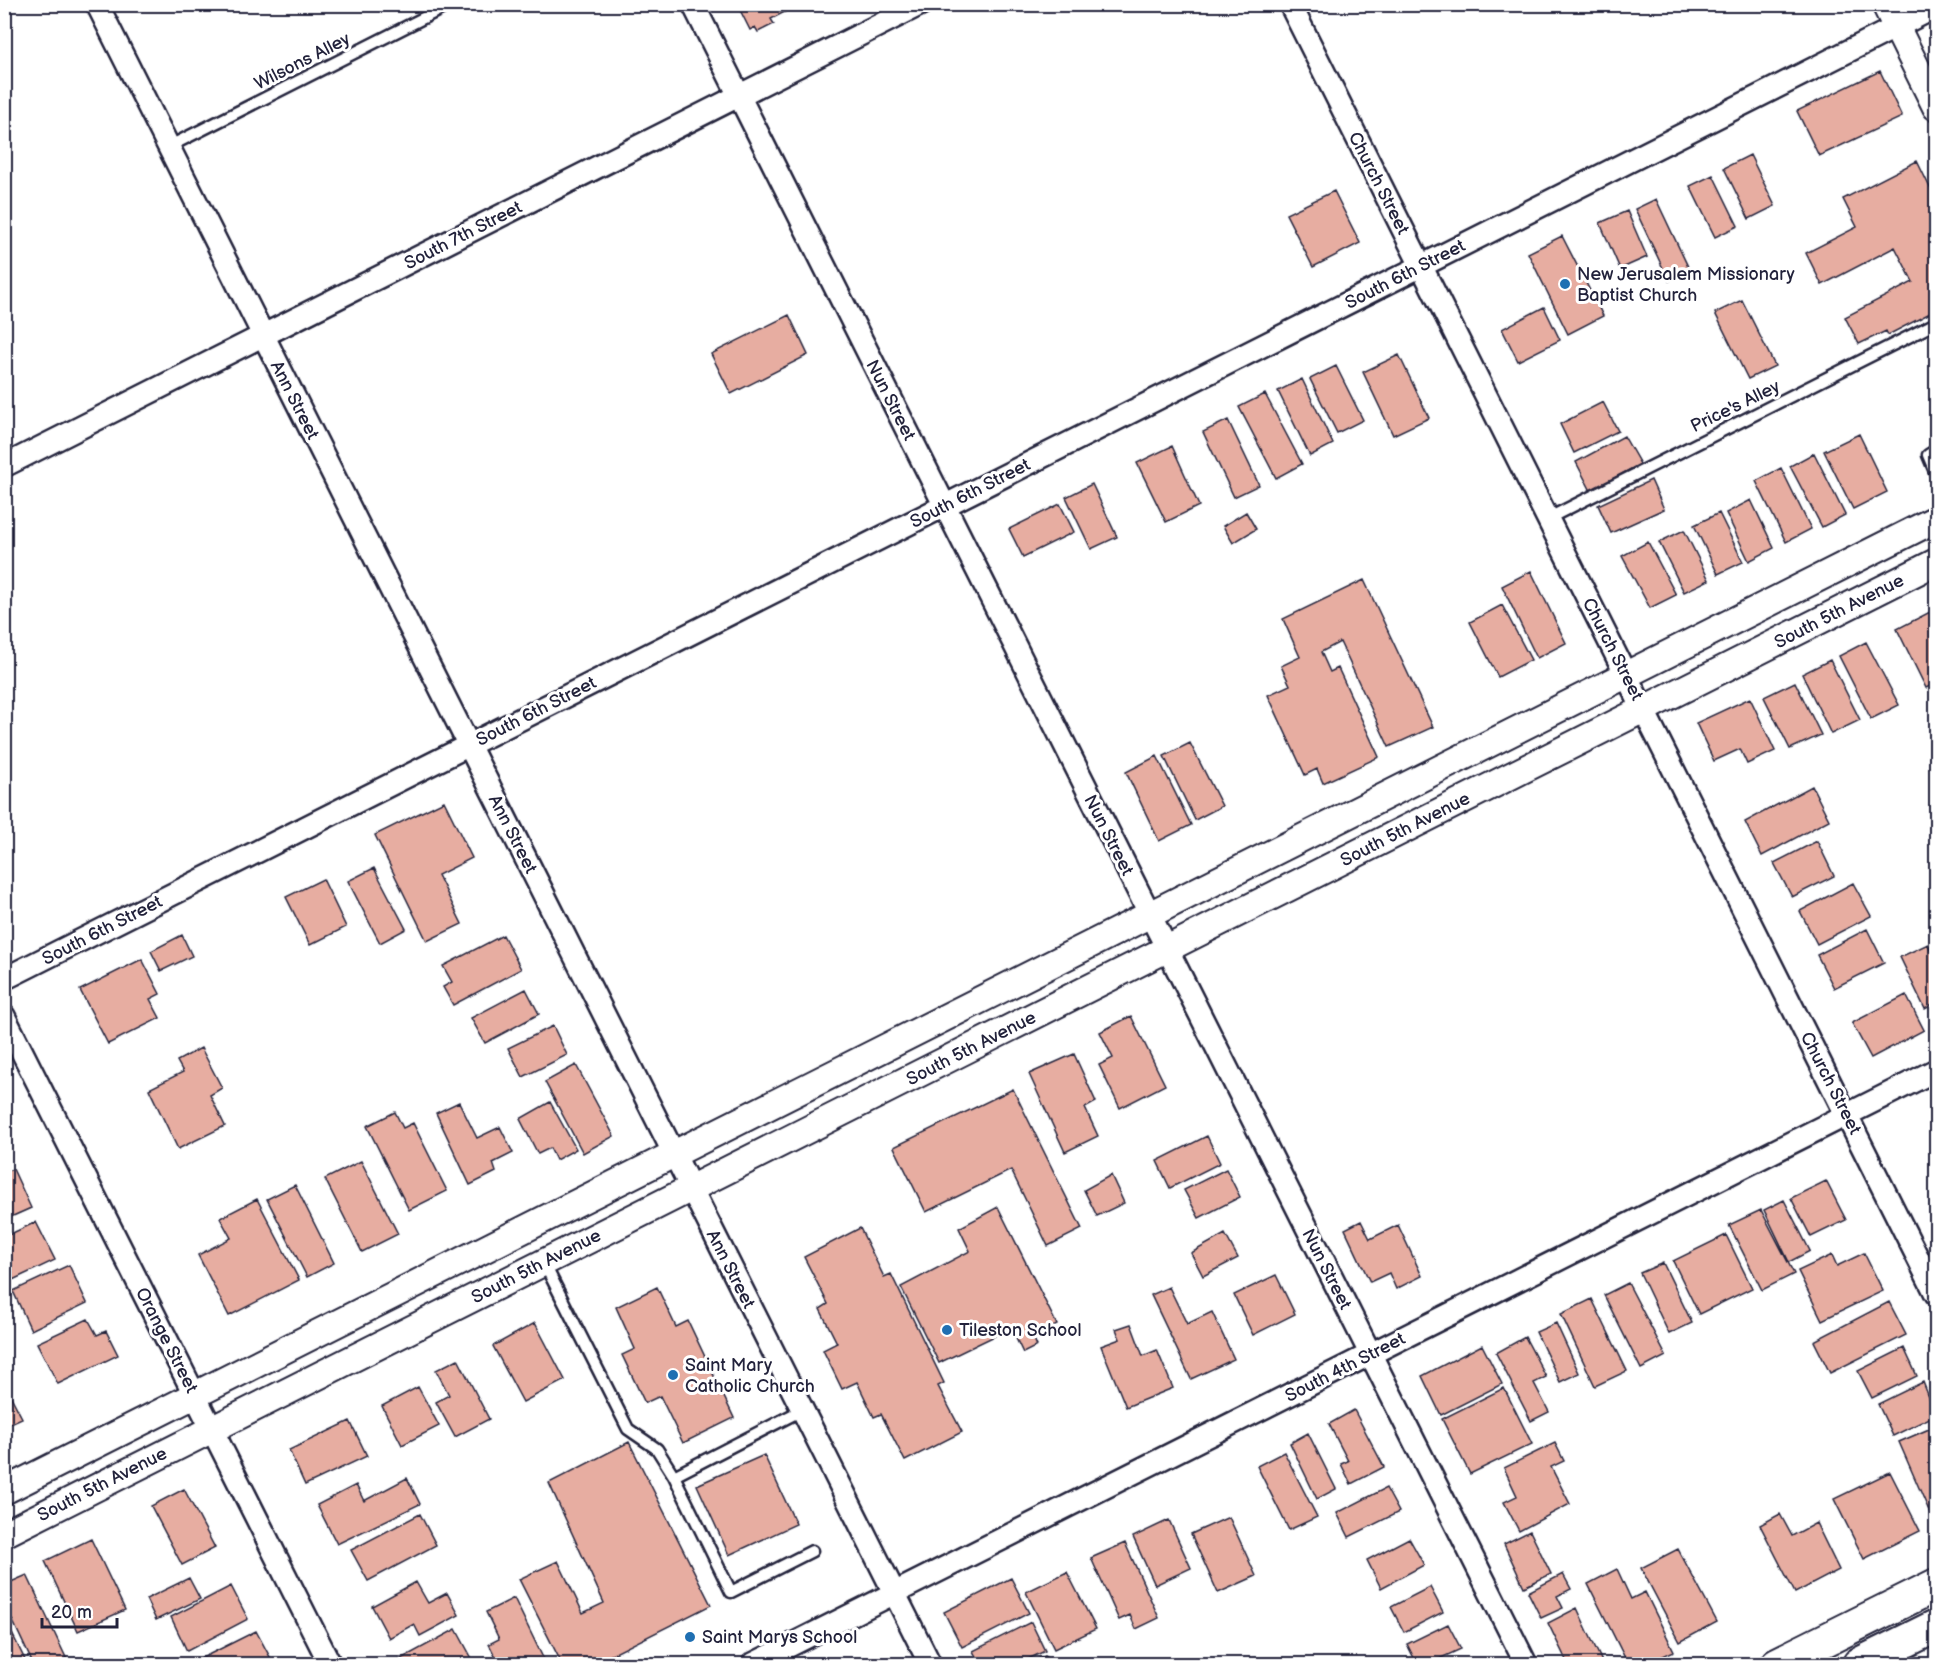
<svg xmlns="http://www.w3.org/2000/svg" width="1941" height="1669" font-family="'Balsamiq Sans',sans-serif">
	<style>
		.building { fill: #e7ada1; stroke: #22223b; stroke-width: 1.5 }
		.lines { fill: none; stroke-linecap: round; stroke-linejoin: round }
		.service-casing { stroke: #22223b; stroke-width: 15 }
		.minor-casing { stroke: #22223b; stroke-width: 26 }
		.tertiary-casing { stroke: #22223b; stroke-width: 30 }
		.primary-casing { stroke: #22223b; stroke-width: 36 }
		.service { stroke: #fff; stroke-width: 10 }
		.minor { stroke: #fff; stroke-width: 21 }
		.tertiary { stroke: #fff; stroke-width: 26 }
		.primary { stroke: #fff; stroke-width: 32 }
		.poi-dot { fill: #1f6fb2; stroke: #fff; stroke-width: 2 }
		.labels { text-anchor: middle; stroke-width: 6; stroke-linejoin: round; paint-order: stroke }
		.street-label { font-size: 18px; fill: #22223b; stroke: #fff }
		.poi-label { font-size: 18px; fill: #22223b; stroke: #fff; text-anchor: start }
	</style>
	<rect width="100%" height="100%" fill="#fff"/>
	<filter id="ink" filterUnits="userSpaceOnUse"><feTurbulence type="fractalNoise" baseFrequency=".0167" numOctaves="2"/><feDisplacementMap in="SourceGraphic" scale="12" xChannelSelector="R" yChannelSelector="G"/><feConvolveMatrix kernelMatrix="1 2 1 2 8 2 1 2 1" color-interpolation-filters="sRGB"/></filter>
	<g filter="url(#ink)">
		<path class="building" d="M 737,4 L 800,4 L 771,19 L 774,24 L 758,32 L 755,27 L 750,30 Z
			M 1756,4 L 1772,4 L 1758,10 Z
			M 1880,71 L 1902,117 L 1819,156 L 1797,111 Z
			M 1750,155 L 1775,206 L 1749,219 L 1724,168 Z
			M 1917,161 L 1936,200 L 1936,310 L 1888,335 L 1886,331 L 1859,344 L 1845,317 L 1913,282 L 1895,247 L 1822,285 L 1806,253 L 1857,227 L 1843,199 Z
			M 1713,175 L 1738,226 L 1715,237 L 1690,186 Z
			M 1334,191 L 1360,243 L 1313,267 L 1286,214 Z
			M 1656,199 L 1690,271 L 1669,281 L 1635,209 Z
			M 1627,211 L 1647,257 L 1620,269 L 1600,223 Z
			M 1562,236 L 1603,316 L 1568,334 L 1528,253 Z
			M 1742,300 L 1775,366 L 1748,379 L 1715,313 Z
			M 1544,307 L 1560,340 L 1518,361 L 1502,329 Z
			M 789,315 L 808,355 L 731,394 L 711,354 Z
			M 1399,355 L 1429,418 L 1393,435 L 1363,372 Z
			M 1336,366 L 1363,420 L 1337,433 L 1310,379 Z
			M 1302,379 L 1333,444 L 1310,456 L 1278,391 Z
			M 1265,394 L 1302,464 L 1276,478 L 1239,407 Z
			M 1603,402 L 1618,431 L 1574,453 L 1560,424 Z
			M 1228,420 L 1259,485 L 1234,497 L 1203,432 Z
			M 1859,434 L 1887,492 L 1853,509 L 1824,451 Z
			M 1624,436 L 1640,464 L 1591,491 L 1576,462 Z
			M 1172,446 L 1199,506 L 1166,522 L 1137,463 Z
			M 1814,453 L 1845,515 L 1822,527 L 1790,466 Z
			M 1781,468 L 1811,529 L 1786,542 L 1756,481 Z
			M 1651,480 L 1664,509 L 1611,533 L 1598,505 Z
			M 1092,484 L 1117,537 L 1091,549 L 1066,497 Z
			M 1751,500 L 1774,548 L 1749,561 L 1726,513 Z
			M 1060,504 L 1074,532 L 1023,557 L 1009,529 Z
			M 1246,512 L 1256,529 L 1233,543 L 1223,526 Z
			M 1719,513 L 1743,562 L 1718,574 L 1694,525 Z
			M 1684,530 L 1709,580 L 1684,592 L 1659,542 Z
			M 1648,542 L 1676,595 L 1650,608 L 1622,556 Z
			M 1531,571 L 1566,643 L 1537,658 L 1502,586 Z
			M 1364,580 L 1433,727 L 1389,747 L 1340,642 L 1321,652 L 1330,672 L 1338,668 L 1379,757 L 1323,783 L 1317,769 L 1305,775 L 1268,695 L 1290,685 L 1281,666 L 1300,657 L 1283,619 Z
			M 1502,605 L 1531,660 L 1498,677 L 1470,622 Z
			M 1930,612 L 1936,625 L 1936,683 L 1926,688 L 1897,629 Z
			M 1866,642 L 1899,705 L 1871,719 L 1839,656 Z
			M 1830,660 L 1860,720 L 1831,734 L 1802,674 Z
			M 1795,682 L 1821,735 L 1790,749 L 1764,697 Z
			M 1750,698 L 1775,751 L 1747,764 L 1740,749 L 1714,761 L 1696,723 Z
			M 1190,743 L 1222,806 L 1195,820 L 1164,756 Z
			M 1157,756 L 1191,825 L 1159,841 L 1126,772 Z
			M 1812,786 L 1829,820 L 1762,856 L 1745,822 Z
			M 444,801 L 472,858 L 438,875 L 462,924 L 427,941 L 375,835 Z
			M 1817,841 L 1834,876 L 1792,897 L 1774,863 Z
			M 374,868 L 406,929 L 380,943 L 348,881 Z
			M 323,879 L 346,927 L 310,945 L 286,897 Z
			M 1853,883 L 1871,916 L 1817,944 L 1800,911 Z
			M 1867,929 L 1884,963 L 1834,988 L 1817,955 Z
			M 182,935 L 192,956 L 161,971 L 151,951 Z
			M 503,935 L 521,969 L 453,1005 L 443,987 L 452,982 L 443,966 Z
			M 1928,944 L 1936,962 L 1936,1003 L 1925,1009 L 1900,957 Z
			M 142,959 L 160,994 L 150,999 L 160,1018 L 108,1044 L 80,990 Z
			M 526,989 L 539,1014 L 485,1043 L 471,1018 Z
			M 1906,995 L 1924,1030 L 1871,1058 L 1852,1023 Z
			M 1131,1016 L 1165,1085 L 1120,1108 L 1099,1065 L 1113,1058 L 1100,1032 Z
			M 553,1026 L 567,1055 L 523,1077 L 508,1048 Z
			M 201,1048 L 222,1088 L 210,1095 L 225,1126 L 178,1149 L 149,1089 L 183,1072 L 177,1061 Z
			M 1074,1054 L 1096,1102 L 1085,1108 L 1098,1136 L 1065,1152 L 1029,1074 Z
			M 576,1065 L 614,1136 L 583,1153 L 545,1082 Z
			M 1013,1089 L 1082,1229 L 1048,1246 L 1011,1170 L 926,1212 L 894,1147 Z
			M 459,1102 L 477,1138 L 500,1127 L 513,1153 L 493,1163 L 496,1172 L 470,1185 L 436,1113 Z
			M 550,1102 L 576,1149 L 556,1160 L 550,1148 L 538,1154 L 520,1119 Z
			M 395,1112 L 403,1128 L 413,1123 L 447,1191 L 409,1210 L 367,1126 Z
			M 1207,1136 L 1220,1163 L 1170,1188 L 1157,1161 Z
			M 361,1161 L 398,1234 L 362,1252 L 325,1179 Z
			M 13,1169 L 31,1208 L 4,1220 L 4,1172 Z
			M 1226,1169 L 1240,1197 L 1199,1218 L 1184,1190 Z
			M 1111,1175 L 1124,1203 L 1097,1216 L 1084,1190 Z
			M 1826,1181 L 1846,1220 L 1811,1237 L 1791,1198 Z
			M 295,1185 L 334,1263 L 307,1277 L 267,1199 Z
			M 257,1199 L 299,1280 L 229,1316 L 198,1255 L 231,1238 L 220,1218 Z
			M 1784,1200 L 1810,1251 L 1789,1262 L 1764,1210 Z
			M 998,1207 L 1057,1325 L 1033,1337 L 1037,1346 L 1023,1353 L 1011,1328 L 939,1363 L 901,1287 L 970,1251 L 959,1228 Z
			M 1761,1210 L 1794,1274 L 1762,1290 L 1729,1225 Z
			M 1361,1221 L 1370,1239 L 1398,1225 L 1422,1276 L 1396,1289 L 1389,1273 L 1370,1282 L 1345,1229 Z
			M 36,1222 L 55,1260 L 4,1284 L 4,1237 Z
			M 860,1228 L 884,1277 L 891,1274 L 944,1383 L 938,1386 L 962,1432 L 905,1461 L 881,1414 L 874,1417 L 857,1382 L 842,1389 L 823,1350 L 837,1343 L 820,1309 L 828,1304 L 804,1257 Z
			M 1225,1234 L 1238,1258 L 1203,1276 L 1191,1253 Z
			M 1726,1235 L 1752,1288 L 1699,1314 L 1673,1261 Z
			M 1864,1253 L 1883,1291 L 1822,1320 L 1798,1271 L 1832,1255 L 1837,1266 Z
			M 1663,1263 L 1692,1323 L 1669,1334 L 1640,1273 Z
			M 69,1265 L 87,1303 L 31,1330 L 13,1291 Z
			M 1276,1275 L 1295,1314 L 1253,1335 L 1234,1295 Z
			M 1628,1283 L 1666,1356 L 1641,1369 L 1604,1295 Z
			M 657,1287 L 676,1327 L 688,1321 L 734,1418 L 683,1443 L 660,1396 L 645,1403 L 622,1355 L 635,1349 L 616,1307 Z
			M 1169,1287 L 1187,1324 L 1212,1312 L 1234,1359 L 1191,1379 L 1151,1295 Z
			M 1592,1299 L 1627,1371 L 1595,1386 L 1561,1314 Z
			M 1889,1302 L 1906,1335 L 1830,1373 L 1814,1341 Z
			M 88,1319 L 97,1335 L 106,1331 L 118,1355 L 58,1384 L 37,1343 Z
			M 535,1323 L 565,1380 L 523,1402 L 493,1346 Z
			M 1556,1323 L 1579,1373 L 1560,1382 L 1536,1332 Z
			M 1131,1324 L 1143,1356 L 1157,1350 L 1173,1388 L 1126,1407 L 1101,1346 L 1120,1339 L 1116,1329 Z
			M 1525,1337 L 1546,1377 L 1534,1383 L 1549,1412 L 1531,1421 L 1496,1353 Z
			M 1482,1345 L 1502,1384 L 1441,1415 L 1422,1376 Z
			M 1904,1348 L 1917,1376 L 1872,1398 L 1858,1371 Z
			M 458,1359 L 489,1419 L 455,1437 L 436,1402 L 449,1395 L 436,1370 Z
			M 1923,1382 L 1936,1415 L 1893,1436 L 1878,1404 Z
			M 4,1383 L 22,1418 L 4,1426 Z
			M 418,1387 L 439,1426 L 402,1445 L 382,1406 Z
			M 1504,1388 L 1532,1444 L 1470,1474 L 1442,1419 Z
			M 1354,1410 L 1384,1467 L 1351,1484 L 1341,1464 L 1348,1461 L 1329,1424 Z
			M 350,1421 L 367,1456 L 305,1485 L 289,1450 Z
			M 1936,1426 L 1936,1518 L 1933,1520 L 1899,1442 Z
			M 1308,1433 L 1336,1489 L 1317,1499 L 1290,1443 Z
			M 629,1442 L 711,1605 L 607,1657 L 610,1664 L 562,1664 L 519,1579 L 558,1561 L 583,1613 L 604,1603 L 549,1483 Z
			M 1555,1443 L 1564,1461 L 1551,1467 L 1570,1504 L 1519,1531 L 1504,1502 L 1517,1496 L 1504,1468 Z
			M 1284,1452 L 1317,1517 L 1289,1530 L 1257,1466 Z
			M 764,1455 L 796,1524 L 729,1555 L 697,1485 Z
			M 1890,1472 L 1920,1531 L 1864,1559 L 1834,1499 Z
			M 407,1478 L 420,1504 L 337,1544 L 317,1505 L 356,1485 L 364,1501 Z
			M 1386,1488 L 1399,1512 L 1349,1537 L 1337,1513 Z
			M 184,1489 L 215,1548 L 182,1565 L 151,1506 Z
			M 420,1514 L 436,1545 L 368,1581 L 351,1550 Z
			M 1780,1514 L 1792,1536 L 1816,1523 L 1839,1570 L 1795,1593 L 1760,1525 Z
			M 1229,1517 L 1256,1576 L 1218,1593 L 1191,1534 Z
			M 1169,1520 L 1191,1568 L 1155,1585 L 1133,1537 Z
			M 1530,1531 L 1551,1574 L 1524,1587 L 1504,1544 Z
			M 1409,1538 L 1424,1565 L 1381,1588 L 1367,1560 Z
			M 91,1539 L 125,1610 L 78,1631 L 45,1561 Z
			M 1125,1543 L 1159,1618 L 1136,1629 L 1130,1615 L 1119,1620 L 1091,1558 Z
			M 1678,1549 L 1717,1622 L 1680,1642 L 1641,1568 Z
			M 1617,1569 L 1631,1599 L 1645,1592 L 1674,1651 L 1646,1664 L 1628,1664 L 1588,1584 Z
			M 1067,1572 L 1096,1629 L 1054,1649 L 1026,1592 Z
			M 1563,1574 L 1571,1589 L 1557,1596 L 1563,1608 L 1541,1618 L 1528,1592 Z
			M 27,1575 L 69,1664 L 33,1664 L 4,1602 L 4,1585 Z
			M 189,1578 L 200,1599 L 156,1620 L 146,1599 Z
			M 1011,1578 L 1029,1613 L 962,1647 L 944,1612 Z
			M 416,1582 L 428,1603 L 447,1593 L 459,1615 L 420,1636 L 414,1624 L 389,1638 L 372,1606 Z
			M 231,1586 L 248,1619 L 187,1651 L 171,1617 Z
			M 1430,1587 L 1443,1612 L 1404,1632 L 1391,1607 Z
			M 514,1598 L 546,1664 L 499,1664 L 489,1644 L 499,1639 L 486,1612 Z
			M 1577,1608 L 1603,1664 L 1568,1664 L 1548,1623 Z
			M 4,1617 L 27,1664 L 4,1664 Z
			M 1031,1622 L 1045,1651 L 1018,1664 L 980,1664 L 973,1651 Z
			M 1448,1624 L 1461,1649 L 1428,1664 L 1417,1664 L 1407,1644 Z
			M 456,1629 L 475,1664 L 396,1664 L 395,1662 Z
			M 256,1631 L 271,1659 L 260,1664 L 190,1664 Z
			M 1045,1656 L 1050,1664 L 1027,1664 Z"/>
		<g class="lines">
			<defs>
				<path id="service" d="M 168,147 L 451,4
					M 1936,450 L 1928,455 L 1936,474
					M 1547,519 L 1936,323
					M 544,1263 L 628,1429 L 657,1449 L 674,1476 L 802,1410
					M 674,1476 L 731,1592 L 812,1551"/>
				<path id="minor" d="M 97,4 L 930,1664
					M 693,4 L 1526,1664
					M 1290,4 L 1936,1294
					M 4,466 L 921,4
					M 4,979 L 1936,7
					M 4,1016 L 330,1664
					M 753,1664 L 1936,1070"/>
				<path id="tertiary" d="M 1885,4 L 1936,107
					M 4,1491 L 1936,519
					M 4,1534 L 1936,562"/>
				<path id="primary" d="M 1777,1664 L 1936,1585
					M 1859,1664 L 1936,1626"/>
			</defs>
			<use href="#service" class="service-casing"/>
			<use href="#minor" class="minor-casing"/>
			<use href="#tertiary" class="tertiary-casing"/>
			<use href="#primary" class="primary-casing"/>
			<use href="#service" class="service"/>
			<use href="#minor" class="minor"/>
			<use href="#tertiary" class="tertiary"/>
			<use href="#primary" class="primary"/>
		</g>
	</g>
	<g class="poi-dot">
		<circle cx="1565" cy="284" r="6"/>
		<circle cx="947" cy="1330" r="6"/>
		<circle cx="673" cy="1375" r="6"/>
		<circle cx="690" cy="1637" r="6"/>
	</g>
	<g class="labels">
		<g class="street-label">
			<text transform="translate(302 61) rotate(-27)" y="6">Wilsons Alley</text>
			<text transform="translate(1379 183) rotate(63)" y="6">Church Street</text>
			<text transform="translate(463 235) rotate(-27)" y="6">South 7th Street</text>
			<text transform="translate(1405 274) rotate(-27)" y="6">South 6th Street</text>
			<text transform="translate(295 400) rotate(63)" y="6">Ann Street</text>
			<text transform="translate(891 400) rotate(63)" y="6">Nun Street</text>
			<text transform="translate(1735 406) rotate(-26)" y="6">Price's Alley</text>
			<text transform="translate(970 493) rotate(-27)" y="6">South 6th Street</text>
			<text transform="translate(1839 611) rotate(-27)" y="6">South 5th Avenue</text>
			<text transform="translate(1613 649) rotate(63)" y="6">Church Street</text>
			<text transform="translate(536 711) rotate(-27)" y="6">South 6th Street</text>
			<text transform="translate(1405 829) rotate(-27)" y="6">South 5th Avenue</text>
			<text transform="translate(513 834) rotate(63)" y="6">Ann Street</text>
			<text transform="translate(1109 835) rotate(63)" y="6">Nun Street</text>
			<text transform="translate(102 930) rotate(-27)" y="6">South 6th Street</text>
			<text transform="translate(971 1048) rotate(-27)" y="6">South 5th Avenue</text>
			<text transform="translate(1831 1083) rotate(63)" y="6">Church Street</text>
			<text transform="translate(536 1266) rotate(-27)" y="6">South 5th Avenue</text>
			<text transform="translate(731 1269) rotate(63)" y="6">Ann Street</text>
			<text transform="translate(1327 1269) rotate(63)" y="6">Nun Street</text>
			<text transform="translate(167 1340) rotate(63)" y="6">Orange Street</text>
			<text transform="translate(1345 1367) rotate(-27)" y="6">South 4th Street</text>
			<text transform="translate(102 1484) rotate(-27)" y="6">South 5th Avenue</text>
		</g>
		<g class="poi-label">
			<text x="1577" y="280">New Jerusalem Missionary<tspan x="1577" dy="21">Baptist Church</tspan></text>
			<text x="959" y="1336">Tileston School</text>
			<text x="685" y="1371">Saint Mary<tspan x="685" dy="21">Catholic Church</tspan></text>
			<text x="702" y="1643">Saint Marys School</text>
		</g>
	</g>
	<rect width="1941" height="1669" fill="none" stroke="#fff" stroke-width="24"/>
	<rect x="12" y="12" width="1917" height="1645" fill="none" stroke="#22223b" stroke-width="2" filter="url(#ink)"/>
	<path d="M42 1618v9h75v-9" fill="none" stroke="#22223b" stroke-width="3"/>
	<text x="51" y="1618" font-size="18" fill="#22223b" stroke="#ffffff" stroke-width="4.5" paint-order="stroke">20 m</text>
</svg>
